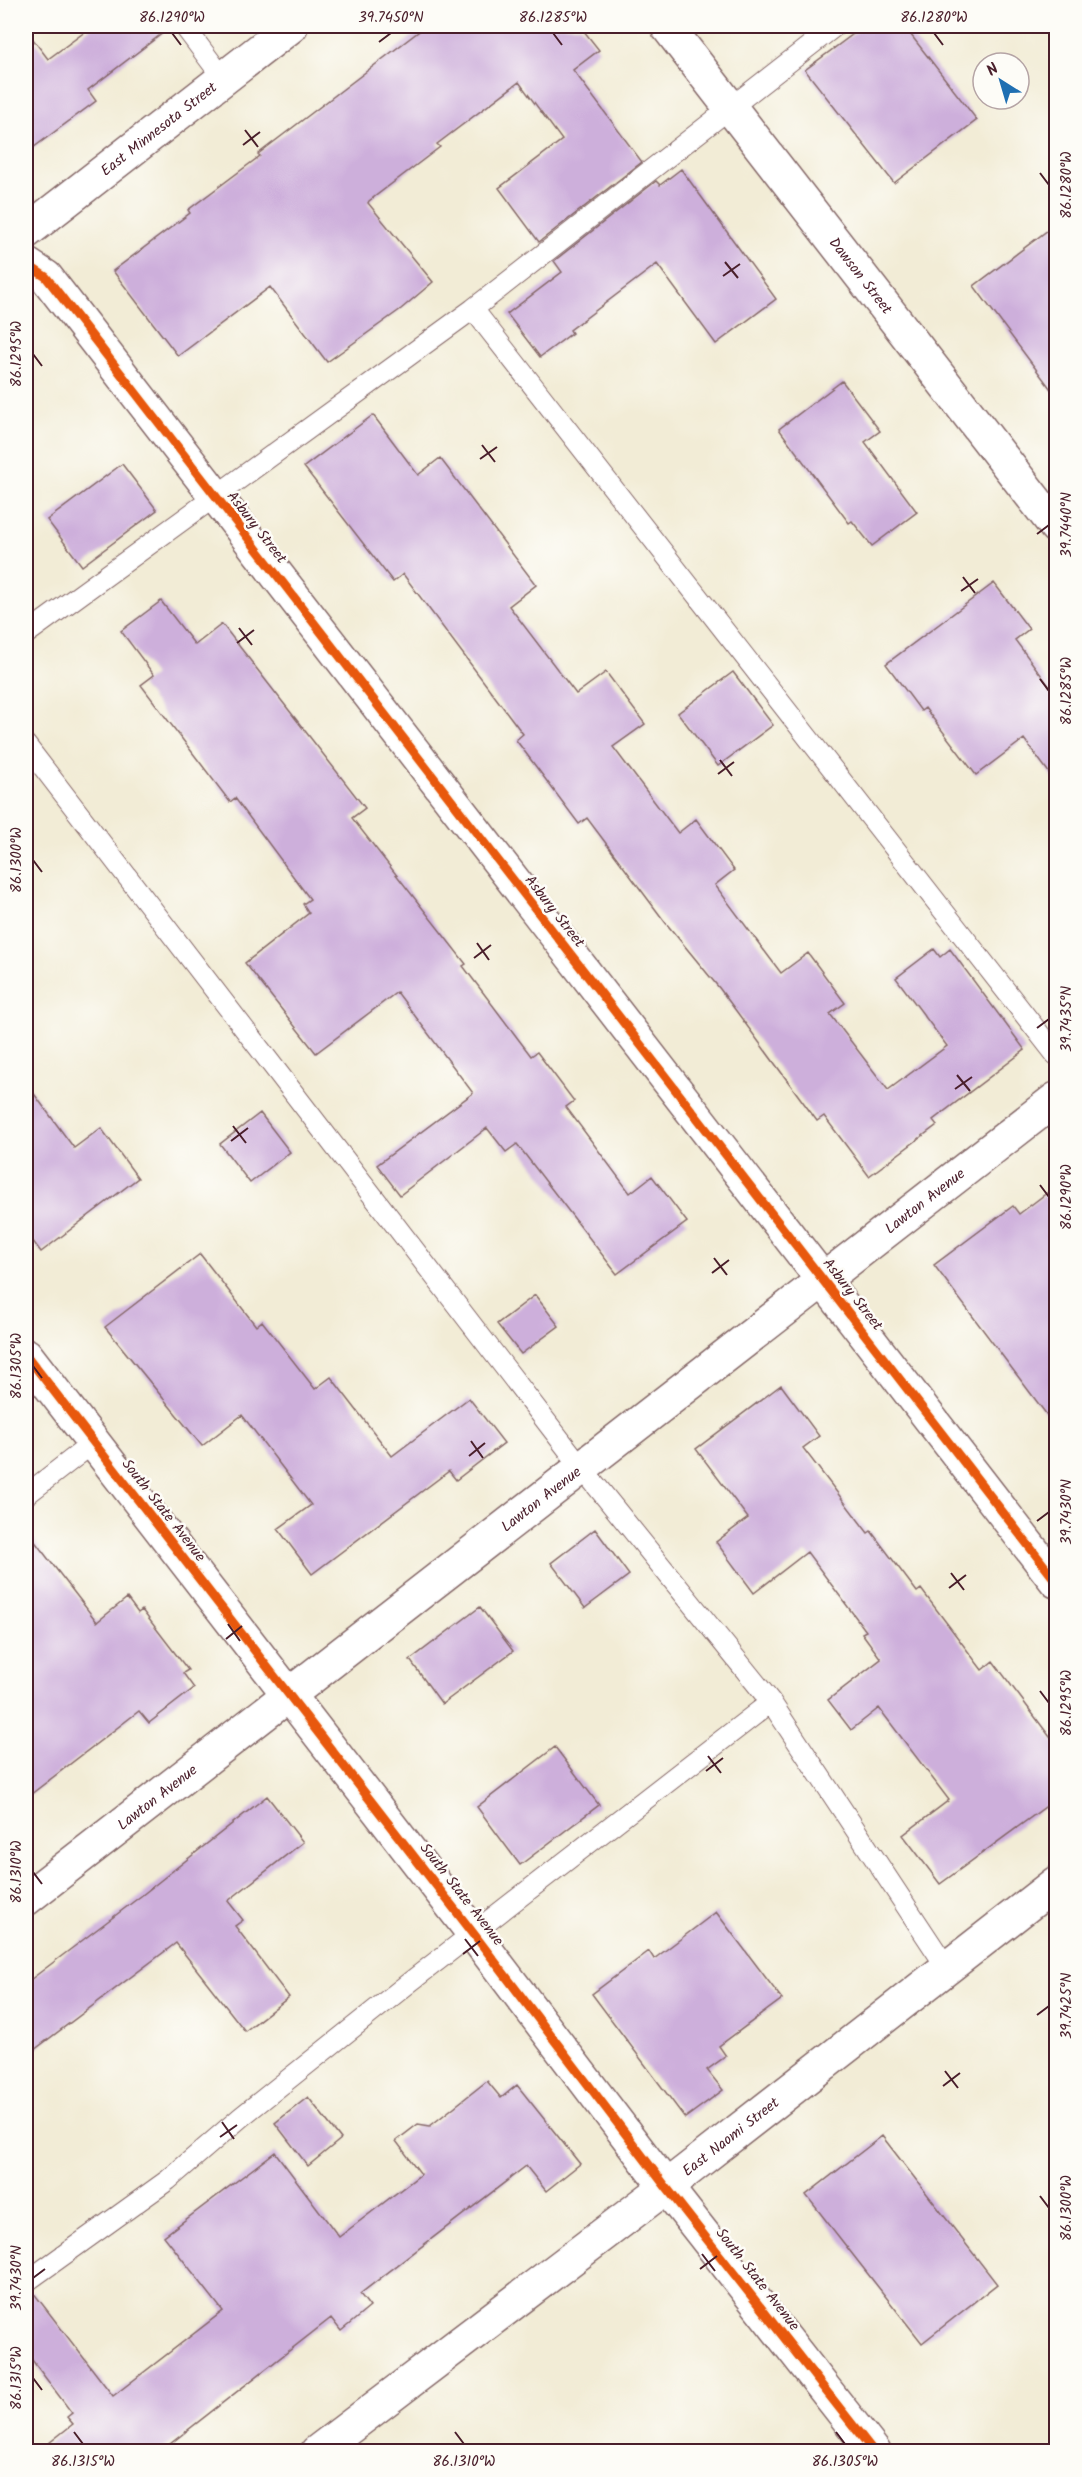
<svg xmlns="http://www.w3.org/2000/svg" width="1082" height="2477" font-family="Kalam,sans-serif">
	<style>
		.building { fill: #cdafdb }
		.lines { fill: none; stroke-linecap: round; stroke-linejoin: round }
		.service-casing { stroke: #856767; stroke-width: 22 }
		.minor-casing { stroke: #856767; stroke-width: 36 }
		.tertiary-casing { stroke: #856767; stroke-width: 36 }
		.service { stroke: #fff; stroke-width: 20 }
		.minor { stroke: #fff; stroke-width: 33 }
		.tertiary { stroke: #fff; stroke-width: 33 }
		.cycleway-casing { stroke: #fdfcf7; stroke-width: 13 }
		.cycleway { stroke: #e8590c; stroke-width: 9 }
		.ticks { fill: none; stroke: #4a1f2b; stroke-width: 2 }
		.labels { text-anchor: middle; stroke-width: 5; stroke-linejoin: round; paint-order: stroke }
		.street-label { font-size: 15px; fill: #4a1f2b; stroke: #fdfcf7 }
		.neatline { fill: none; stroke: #4a1f2b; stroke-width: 2 }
		.ticks-label { font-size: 15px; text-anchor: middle; fill: #4a1f2b }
	</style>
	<rect width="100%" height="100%" fill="#fdfcf7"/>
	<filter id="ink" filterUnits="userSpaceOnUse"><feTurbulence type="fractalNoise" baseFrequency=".0167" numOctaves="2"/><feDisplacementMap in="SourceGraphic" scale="12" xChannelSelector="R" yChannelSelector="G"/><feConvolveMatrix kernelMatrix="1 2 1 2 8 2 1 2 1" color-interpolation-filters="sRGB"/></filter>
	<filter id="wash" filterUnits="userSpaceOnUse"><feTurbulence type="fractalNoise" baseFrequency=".008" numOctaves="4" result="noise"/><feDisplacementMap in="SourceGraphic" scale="24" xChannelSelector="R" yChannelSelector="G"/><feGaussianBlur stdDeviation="1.35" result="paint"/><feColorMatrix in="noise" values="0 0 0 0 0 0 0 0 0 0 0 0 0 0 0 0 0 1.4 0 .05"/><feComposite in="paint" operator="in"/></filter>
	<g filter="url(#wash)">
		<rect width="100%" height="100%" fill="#f2ecd6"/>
		<g id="blocks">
			<path class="building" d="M 93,26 L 172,26 L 88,90 L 96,101 L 26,153 L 26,30 L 48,59 Z
				M 426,26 L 580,26 L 599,50 L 573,70 L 642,162 L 539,242 L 499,188 L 562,140 L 519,82 L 437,144 L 440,147 L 369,201 L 368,203 L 433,282 L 401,309 L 327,362 L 270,287 L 178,356 L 113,271 L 190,213 L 188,210 L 260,156 L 258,154 Z
				M 864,26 L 904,26 L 977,120 L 894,183 L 805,70 Z
				M 681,169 L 776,299 L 716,344 L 657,264 L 570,330 L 572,333 L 540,357 L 507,314 L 562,272 L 554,261 L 656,181 L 660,185 Z
				M 1056,224 L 1056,396 L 974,286 Z
				M 842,381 L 880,431 L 865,442 L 917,512 L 872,546 L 852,521 L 849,523 L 779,429 Z
				M 373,415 L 418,475 L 440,458 L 536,585 L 509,606 L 576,694 L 606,672 L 645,724 L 613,747 L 678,833 L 696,819 L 734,870 L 715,885 L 781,973 L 808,953 L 845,1003 L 830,1014 L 888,1090 L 947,1046 L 896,978 L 934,949 L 940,957 L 950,949 L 1025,1050 L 933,1120 L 937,1125 L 869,1176 L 824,1116 L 817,1121 L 720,989 L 665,922 L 587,818 L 579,824 L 516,740 L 523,734 L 403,574 L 393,582 L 304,467 Z
				M 122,464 L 157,510 L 82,566 L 47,520 Z
				M 994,583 L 1029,629 L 1015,640 L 1056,695 L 1056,782 L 1024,739 L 976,775 L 925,708 L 921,711 L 886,664 Z
				M 161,601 L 195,645 L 222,624 L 365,808 L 352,818 L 466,964 L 463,966 L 531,1056 L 537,1052 L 574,1101 L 566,1107 L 630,1193 L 652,1176 L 687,1222 L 617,1274 L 517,1144 L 506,1152 L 487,1128 L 400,1195 L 377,1165 L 473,1093 L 397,992 L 316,1053 L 245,963 L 309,913 L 303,904 L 310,899 L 235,798 L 230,802 L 141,685 L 154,675 L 121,631 Z
				M 733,672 L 773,725 L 718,766 L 678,713 Z
				M 26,1083 L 74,1148 L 101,1128 L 138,1178 L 41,1252 L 26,1232 Z
				M 260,1113 L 290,1152 L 250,1183 L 220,1144 Z
				M 1056,1186 L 1056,1427 L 934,1265 L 1013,1206 L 1019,1214 Z
				M 200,1254 L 256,1326 L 262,1321 L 315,1389 L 331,1377 L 392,1456 L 469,1398 L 504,1443 L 456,1480 L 449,1471 L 312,1574 L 278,1529 L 311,1505 L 242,1415 L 202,1446 L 105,1327 Z
				M 535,1295 L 559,1326 L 521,1354 L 497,1324 Z
				M 781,1385 L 819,1436 L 803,1448 L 868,1533 L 871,1531 L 917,1592 L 921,1589 L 982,1670 L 993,1661 L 1056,1745 L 1056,1799 L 940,1884 L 903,1835 L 949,1800 L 879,1708 L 851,1730 L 828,1700 L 881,1659 L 862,1633 L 866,1631 L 807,1552 L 754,1593 L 716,1542 L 748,1518 L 696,1449 Z
				M 595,1529 L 629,1575 L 585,1608 L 551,1563 Z
				M 26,1530 L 97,1622 L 127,1598 L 138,1613 L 142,1610 L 188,1670 L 183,1673 L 194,1688 L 149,1723 L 139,1711 L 26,1798 Z
				M 480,1607 L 513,1651 L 442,1704 L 410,1660 Z
				M 555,1747 L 599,1805 L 520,1865 L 477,1807 Z
				M 267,1796 L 303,1842 L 228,1901 L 243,1920 L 235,1926 L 289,1997 L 245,2031 L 176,1943 L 26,2056 L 26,1983 L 141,1896 Z
				M 716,1912 L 782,1999 L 719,2046 L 726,2056 L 707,2070 L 723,2090 L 685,2118 L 592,1994 L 649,1951 L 654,1959 Z
				M 487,2081 L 501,2098 L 517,2085 L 580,2164 L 546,2191 L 526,2166 L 360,2294 L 370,2307 L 341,2331 L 331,2318 L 161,2451 L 39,2451 L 73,2424 L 67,2417 L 72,2413 L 26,2352 L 26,2294 L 33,2292 L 113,2396 L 223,2311 L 164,2236 L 275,2152 L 339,2237 L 421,2174 L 396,2141 L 418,2124 L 430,2126 Z
				M 308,2097 L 341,2139 L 308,2166 L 275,2123 Z
				M 882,2136 L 997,2284 L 922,2343 L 806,2195 Z"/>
		</g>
	</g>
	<g filter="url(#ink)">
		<use href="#blocks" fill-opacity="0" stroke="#856767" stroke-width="1.5"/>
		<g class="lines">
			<defs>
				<path id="service" d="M 184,26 L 223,78
					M 473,309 L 1056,1055
					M 26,634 L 473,309 L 835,26
					M 26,745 L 582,1468 L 771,1702 L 947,1968
					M 26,1495 L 93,1443
					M 26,2282 L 168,2180 L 241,2117 L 410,1982 L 771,1702"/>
				<g id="minor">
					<path id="s1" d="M 667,26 L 1056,527"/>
					<path d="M 26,264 L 46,277 L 1056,1581"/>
					<path id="s2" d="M 26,1899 L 1056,1099"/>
					<path id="s3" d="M 317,2452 L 666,2187 L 1056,1883"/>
				</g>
				<g id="tertiary">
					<path id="s4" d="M 26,232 L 291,26"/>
					<path d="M 26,1355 L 473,1933 L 666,2187 L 874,2452"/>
				</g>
			</defs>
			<use href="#service" class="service-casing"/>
			<use href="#minor" class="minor-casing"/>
			<use href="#tertiary" class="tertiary-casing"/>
			<use href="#service" class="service"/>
			<use href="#minor" class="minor"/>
			<use href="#tertiary" class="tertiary"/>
			<defs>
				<path id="cycleway" d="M 26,264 L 46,277 L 1056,1581
					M 26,1355 L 473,1933 L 666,2187 L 874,2452"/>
			</defs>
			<use href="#cycleway" class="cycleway-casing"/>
			<use href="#cycleway" class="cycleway"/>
		</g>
	</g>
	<path class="ticks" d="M 172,33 L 181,45M 553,33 L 562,45M 934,33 L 943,45M 379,42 L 391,33M 245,130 L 258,147M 243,145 L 260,132M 1040,173 L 1049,185M 725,262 L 738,278M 723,276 L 740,264M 33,354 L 42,366M 482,445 L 495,462M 480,459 L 497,447M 1037,534 L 1049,525M 963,577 L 975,593M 961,591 L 978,579M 239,628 L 252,645M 237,643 L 254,630M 1040,679 L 1049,691M 720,760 L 732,776M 718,774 L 734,762M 33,860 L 42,872M 477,943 L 489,960M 474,958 L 491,945M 1037,1028 L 1049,1019M 957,1075 L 970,1091M 955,1089 L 972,1077M 233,1126 L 246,1143M 231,1141 L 248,1128M 1040,1185 L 1049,1197M 714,1258 L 727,1275M 712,1273 L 729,1260M 33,1366 L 42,1378M 471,1441 L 483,1458M 469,1456 L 485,1443M 1037,1521 L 1049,1512M 951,1573 L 964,1590M 949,1588 L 966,1575M 228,1624 L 240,1641M 226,1639 L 242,1626M 1040,1691 L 1049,1703M 708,1756 L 721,1773M 706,1771 L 723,1758M 33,1872 L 42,1884M 465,1939 L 478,1956M 463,1954 L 480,1941M 1037,2015 L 1049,2006M 945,2071 L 958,2088M 943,2086 L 960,2073M 222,2122 L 234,2139M 220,2137 L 237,2125M 1040,2196 L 1049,2208M 702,2254 L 715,2271M 700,2269 L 717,2256M 33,2278 L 45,2269M 33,2378 L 42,2390M 74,2432 L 83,2444M 455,2432 L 464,2444M 836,2432 L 845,2444"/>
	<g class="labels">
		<g class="street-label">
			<text dy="5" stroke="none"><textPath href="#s4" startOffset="168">East Minnesota Street</textPath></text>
			<text dy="5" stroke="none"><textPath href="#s1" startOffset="316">Dawson Street</textPath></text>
			<text transform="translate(257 527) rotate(52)" y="5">Asbury Street</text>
			<text transform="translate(555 911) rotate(52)" y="5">Asbury Street</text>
			<text dy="5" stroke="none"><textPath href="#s2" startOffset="1138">Lawton Avenue</textPath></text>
			<text transform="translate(853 1294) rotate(52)" y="5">Asbury Street</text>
			<text dy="5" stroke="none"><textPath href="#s2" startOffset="652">Lawton Avenue</textPath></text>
			<text transform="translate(164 1510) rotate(52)" y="5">South State Avenue</text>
			<text dy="5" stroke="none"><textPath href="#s2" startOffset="166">Lawton Avenue</textPath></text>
			<text transform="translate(462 1894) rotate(52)" y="5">South State Avenue</text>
			<text dy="5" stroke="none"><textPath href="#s3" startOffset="520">East Naomi Street</textPath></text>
			<text transform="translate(758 2279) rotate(52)" y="5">South State Avenue</text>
		</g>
	</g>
	<rect width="1082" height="2477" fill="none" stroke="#fdfcf7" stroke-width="66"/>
	<g transform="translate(1001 81) rotate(323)"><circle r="28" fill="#fdfcf7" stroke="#b5a4a5" stroke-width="1.5"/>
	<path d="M0-4.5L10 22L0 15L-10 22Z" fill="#1f6fb2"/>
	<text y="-9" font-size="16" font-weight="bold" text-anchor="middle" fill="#4a1f2b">N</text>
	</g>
	<rect x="33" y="33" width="1016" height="2411" class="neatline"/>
	<g class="ticks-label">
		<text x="172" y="22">86.1290°W</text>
		<text x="391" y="22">39.7450°N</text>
		<text x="553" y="22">86.1285°W</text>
		<text x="934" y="22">86.1280°W</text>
		<text transform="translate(1066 185) rotate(-90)" y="5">86.1280°W</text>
		<text transform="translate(16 354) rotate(-90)" y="5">86.1295°W</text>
		<text transform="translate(1066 525) rotate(-90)" y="5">39.7440°N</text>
		<text transform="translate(1066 691) rotate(-90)" y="5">86.1285°W</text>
		<text transform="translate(16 860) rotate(-90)" y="5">86.1300°W</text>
		<text transform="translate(1066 1019) rotate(-90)" y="5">39.7435°N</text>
		<text transform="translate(1066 1197) rotate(-90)" y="5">86.1290°W</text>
		<text transform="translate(16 1366) rotate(-90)" y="5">86.1305°W</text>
		<text transform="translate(1066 1512) rotate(-90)" y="5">39.7430°N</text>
		<text transform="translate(1066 1703) rotate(-90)" y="5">86.1295°W</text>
		<text transform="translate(16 1872) rotate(-90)" y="5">86.1310°W</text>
		<text transform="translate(1066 2006) rotate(-90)" y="5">39.7425°N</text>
		<text transform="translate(1066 2208) rotate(-90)" y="5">86.1300°W</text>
		<text transform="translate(16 2278) rotate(-90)" y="5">39.7430°N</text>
		<text transform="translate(16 2378) rotate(-90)" y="5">86.1315°W</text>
		<text x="83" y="2466">86.1315°W</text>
		<text x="464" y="2466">86.1310°W</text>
		<text x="845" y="2466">86.1305°W</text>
	</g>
</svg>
